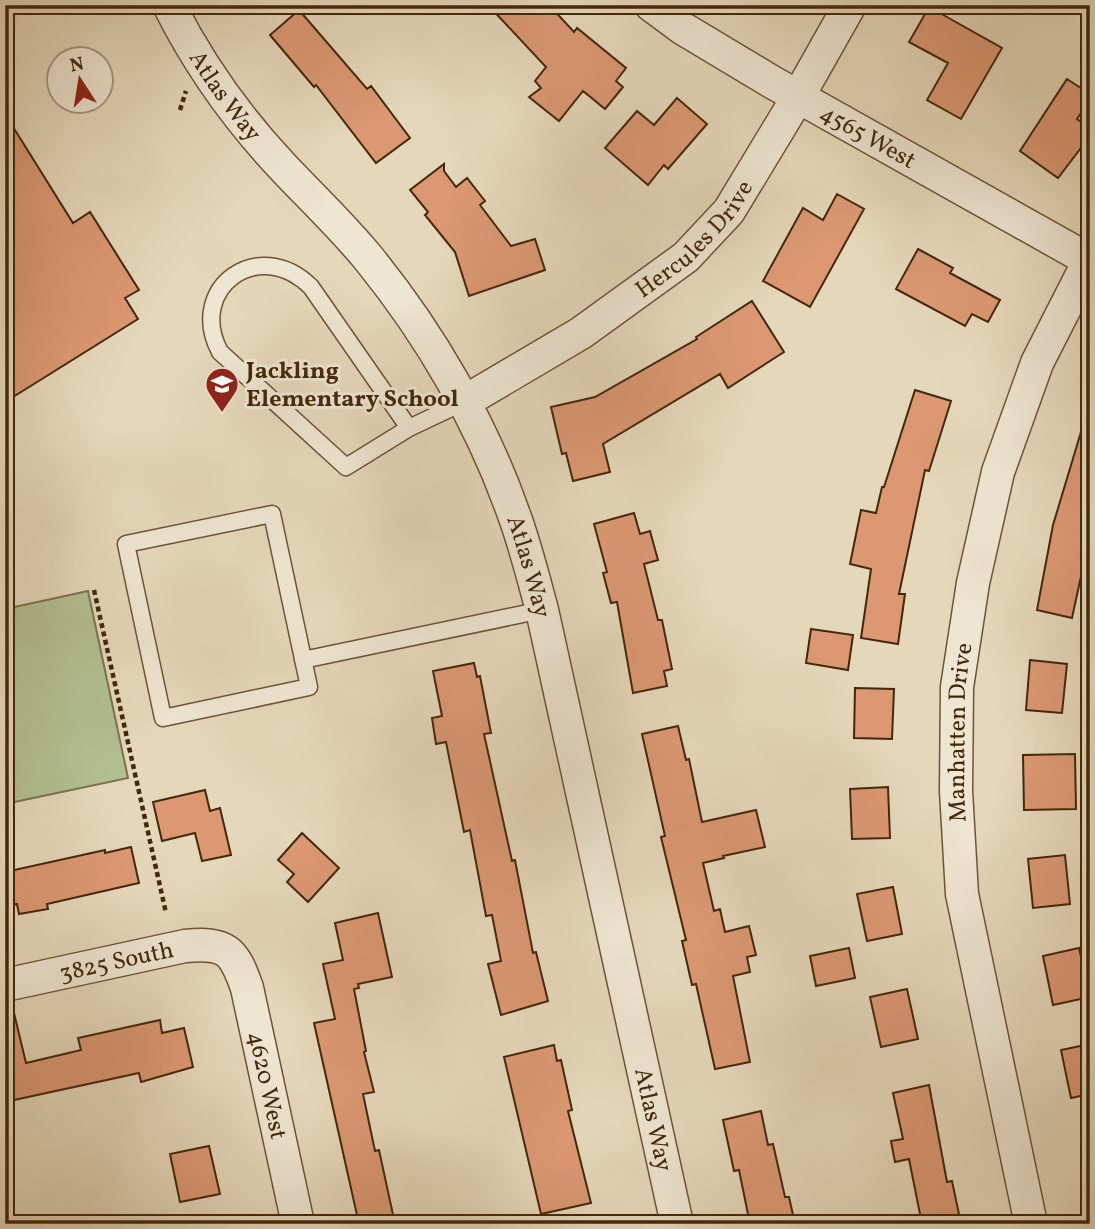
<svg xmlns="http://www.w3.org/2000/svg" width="1095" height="1229" font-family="Vollkorn,serif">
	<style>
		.green { fill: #b2bf91; stroke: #7a744e; stroke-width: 2 }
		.building { fill: #db9873; stroke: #43280a; stroke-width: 2 }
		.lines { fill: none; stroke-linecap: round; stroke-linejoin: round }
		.service-casing { stroke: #6c5436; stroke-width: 19 }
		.minor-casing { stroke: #6c5436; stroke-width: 35 }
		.path { stroke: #43280a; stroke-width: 4.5; stroke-dasharray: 5 3.5; stroke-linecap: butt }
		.service { stroke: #eee5d2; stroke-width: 16 }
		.minor { stroke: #eee5d2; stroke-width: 32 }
		.labels { text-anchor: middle; stroke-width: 6; stroke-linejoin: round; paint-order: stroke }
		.street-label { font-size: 24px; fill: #43280a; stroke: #eee5d2 }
		.poi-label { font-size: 24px; font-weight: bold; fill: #43280a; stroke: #eee5d2; text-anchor: start }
	</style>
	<rect width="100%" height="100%" fill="#e5d7ba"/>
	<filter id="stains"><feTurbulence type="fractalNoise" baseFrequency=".00286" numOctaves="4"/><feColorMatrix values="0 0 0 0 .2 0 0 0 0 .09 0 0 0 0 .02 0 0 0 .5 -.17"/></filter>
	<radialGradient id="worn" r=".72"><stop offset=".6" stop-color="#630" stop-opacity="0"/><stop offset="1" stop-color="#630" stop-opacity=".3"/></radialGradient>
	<path class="green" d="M 88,591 L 128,778 L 5,804 L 5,609 Z"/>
	<path class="building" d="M 488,5 L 549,5 L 574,32 L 577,28 L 626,68 L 616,81 L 623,87 L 605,109 L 583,91 L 559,121 L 529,97 L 541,88 L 535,81 L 546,67 Z
		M 929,7 L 1002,48 L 961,119 L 927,100 L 948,63 L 909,42 Z
		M 299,10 L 367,89 L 371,86 L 410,138 L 376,163 L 316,85 L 314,87 L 270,35 Z
		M 1067,79 L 1090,94 L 1090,100 L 1077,119 L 1090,128 L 1090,136 L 1058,178 L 1020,151 Z
		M 677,98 L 707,124 L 668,169 L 664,165 L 648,185 L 605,148 L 637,111 L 654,125 Z
		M 5,114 L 73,223 L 90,212 L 139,290 L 125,298 L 138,319 L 5,402 Z
		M 444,164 L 444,171 L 456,187 L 467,178 L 485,201 L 480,205 L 511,246 L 535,239 L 545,270 L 469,296 L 455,252 L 425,215 L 428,212 L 410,190 Z
		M 837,194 L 864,209 L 810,307 L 763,281 L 803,208 L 823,220 Z
		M 918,249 L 953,268 L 950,273 L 1000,300 L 988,322 L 972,314 L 965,326 L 896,289 Z
		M 752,301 L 784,352 L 728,388 L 720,374 L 603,444 L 610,472 L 573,481 L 566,453 L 562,454 L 551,407 L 595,397 L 697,339 L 696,337 Z
		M 915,390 L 951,401 L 929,471 L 925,470 L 899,594 L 905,594 L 898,644 L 861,638 L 871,569 L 850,564 L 861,510 L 876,513 L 882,487 L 884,487 Z
		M 1084,422 L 1090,422 L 1090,535 L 1072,618 L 1037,610 L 1053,525 Z
		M 634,513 L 640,534 L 650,531 L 658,560 L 644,564 L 658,620 L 662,620 L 672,669 L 664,671 L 667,686 L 633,693 L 617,602 L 611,603 L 603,573 L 607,572 L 594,524 Z
		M 811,629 L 853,635 L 848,670 L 806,663 Z
		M 1030,660 L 1067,664 L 1062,713 L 1026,710 Z
		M 474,663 L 477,677 L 480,676 L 491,733 L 484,734 L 512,861 L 515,860 L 533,953 L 536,952 L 548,1001 L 501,1015 L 488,964 L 501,961 L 492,915 L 486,916 L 470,830 L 464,832 L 446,742 L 436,744 L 432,718 L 442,716 L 433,671 Z
		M 855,688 L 894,689 L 892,739 L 854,738 Z
		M 678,726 L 686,760 L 689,759 L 702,822 L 756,810 L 765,847 L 723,856 L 724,858 L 703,863 L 714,911 L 720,909 L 725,932 L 749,926 L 756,955 L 747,957 L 750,972 L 733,976 L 750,1062 L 715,1069 L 696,984 L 692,985 L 682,941 L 686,940 L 661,837 L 665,836 L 642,734 Z
		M 1075,754 L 1076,809 L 1024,810 L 1023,755 Z
		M 888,787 L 890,838 L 852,839 L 850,789 Z
		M 205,790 L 210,811 L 220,808 L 231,855 L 202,861 L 195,833 L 162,841 L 153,802 Z
		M 302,833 L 339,868 L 308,902 L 287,882 L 294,874 L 278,860 Z
		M 131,847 L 139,883 L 47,904 L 48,909 L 19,914 L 17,904 L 5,907 L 5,872 L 105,850 L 105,853 Z
		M 1065,855 L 1070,904 L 1033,908 L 1028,859 Z
		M 893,887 L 902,934 L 867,941 L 857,894 Z
		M 378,913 L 392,977 L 358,984 L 359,988 L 354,989 L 366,1051 L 364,1052 L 374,1092 L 363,1094 L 375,1151 L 379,1150 L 395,1224 L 359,1224 L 314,1023 L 335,1019 L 323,964 L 343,960 L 335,923 Z
		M 849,948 L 855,978 L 816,986 L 810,956 Z
		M 1079,948 L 1090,997 L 1053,1005 L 1043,956 Z
		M 907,989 L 918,1039 L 881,1047 L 870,997 Z
		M 14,1013 L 26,1063 L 81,1050 L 78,1038 L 160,1020 L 162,1033 L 184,1028 L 193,1067 L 141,1082 L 139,1073 L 5,1102 L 5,1014 Z
		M 1090,1044 L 1090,1094 L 1071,1098 L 1061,1050 Z
		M 554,1045 L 557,1061 L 561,1060 L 572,1110 L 568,1111 L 591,1203 L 541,1214 L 504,1057 Z
		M 929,1085 L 947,1182 L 952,1181 L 961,1224 L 922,1224 L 909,1159 L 895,1162 L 891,1141 L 903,1139 L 893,1093 Z
		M 761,1111 L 768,1145 L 773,1144 L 785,1197 L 789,1197 L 795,1224 L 750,1224 L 739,1170 L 734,1171 L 723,1120 Z
		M 209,1146 L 220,1194 L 180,1202 L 170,1154 Z"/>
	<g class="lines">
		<defs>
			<path id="service" d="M 409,428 L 311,287 C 259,235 186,288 220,352 L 346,467 L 409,428 L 464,402
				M 272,514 L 309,687 L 163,718 L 126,544 Z
				M 303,660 L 542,610"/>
			<g id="minor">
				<path id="s1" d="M 169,5 C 198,63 238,119 282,166 C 311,197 342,226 369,259 C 430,334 481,422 513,512 C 525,544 533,577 542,610 L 677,1224"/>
				<path id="s2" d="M 651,5 L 682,28 L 772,82 L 1089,260"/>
				<path id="s3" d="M 464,402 L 581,333 L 686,257 L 729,211 L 798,97 L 850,5"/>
				<path id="s4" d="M 5,985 L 185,946 C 226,942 234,950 247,988 L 298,1224"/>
				<path id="s5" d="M 1031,1224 L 962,894 L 956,791 L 957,687 L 973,583 L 998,472 L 1037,363 L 1090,259"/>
			</g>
		</defs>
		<use href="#service" class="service-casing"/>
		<use href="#minor" class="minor-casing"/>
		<path class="path" d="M 180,110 L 186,91
			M 94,590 L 166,913"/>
		<use href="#service" class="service"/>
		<use href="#minor" class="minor"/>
	</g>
	<defs>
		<symbol id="school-pin" viewBox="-11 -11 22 30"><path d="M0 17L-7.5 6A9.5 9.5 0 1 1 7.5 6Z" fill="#8f2418" stroke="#eee5d2"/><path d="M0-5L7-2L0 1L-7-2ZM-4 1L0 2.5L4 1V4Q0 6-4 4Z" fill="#fff"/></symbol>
	</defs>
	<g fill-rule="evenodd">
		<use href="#school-pin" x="203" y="365" width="38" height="52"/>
	</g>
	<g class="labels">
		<g class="street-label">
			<text dy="8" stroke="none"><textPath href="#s1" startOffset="107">Atlas Way</textPath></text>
			<text dy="8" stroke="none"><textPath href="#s2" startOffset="254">4565 West</textPath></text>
			<text dy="8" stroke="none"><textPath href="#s3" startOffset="284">Hercules Drive</textPath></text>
			<text dy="8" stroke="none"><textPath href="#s1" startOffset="674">Atlas Way</textPath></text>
			<text dy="8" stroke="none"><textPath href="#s5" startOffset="499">Manhatten Drive</textPath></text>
			<text dy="8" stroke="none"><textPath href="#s4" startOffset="114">3825 South</textPath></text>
			<text dy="8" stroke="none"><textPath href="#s4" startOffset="369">4620 West</textPath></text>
			<text dy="8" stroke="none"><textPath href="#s1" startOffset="1241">Atlas Way</textPath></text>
		</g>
		<g class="poi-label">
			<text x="246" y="378">Jackling<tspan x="246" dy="28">Elementary School</tspan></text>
		</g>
	</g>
	<rect width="1095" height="1229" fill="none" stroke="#e5d7ba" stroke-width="28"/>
	<rect x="7" y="7" width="1081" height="1215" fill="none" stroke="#43280a" stroke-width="3.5"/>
	<rect x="14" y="14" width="1067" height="1201" fill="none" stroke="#43280a" stroke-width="2"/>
	<g transform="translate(80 80) rotate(348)"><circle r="33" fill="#eee5d2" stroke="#aa9982" stroke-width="2"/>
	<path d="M0-5L12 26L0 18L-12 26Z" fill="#8f2418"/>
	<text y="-10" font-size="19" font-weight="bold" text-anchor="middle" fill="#43280a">N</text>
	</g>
	<rect width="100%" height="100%" filter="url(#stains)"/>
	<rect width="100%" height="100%" fill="url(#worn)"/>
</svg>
